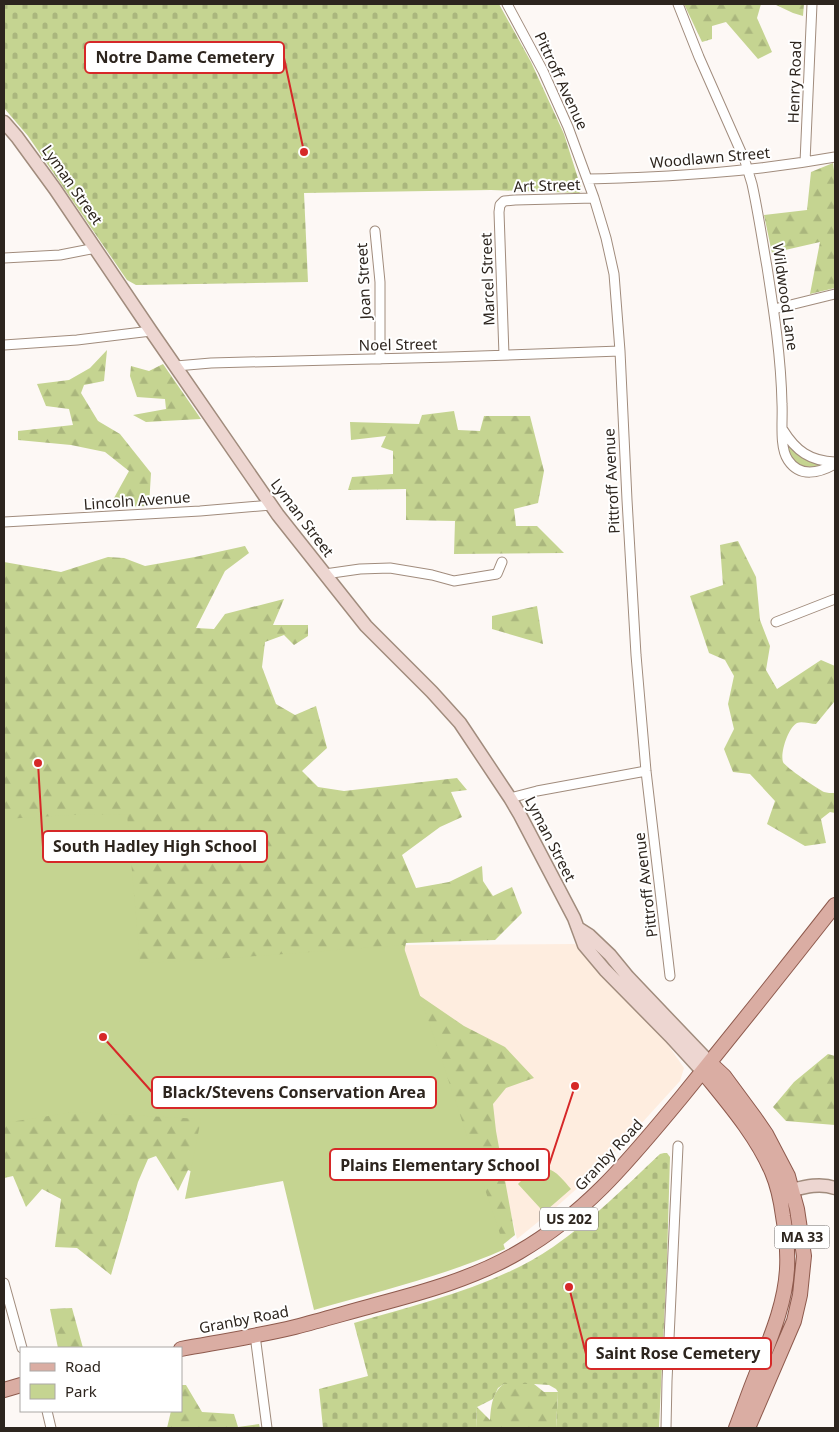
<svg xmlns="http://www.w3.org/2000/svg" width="839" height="1432" font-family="'Noto Sans',sans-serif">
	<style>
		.built { fill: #feeddf }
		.grass { fill: url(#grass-tufts) }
		.forest { fill: url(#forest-firs) }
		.cemetery { fill: url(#cemetery-stones) }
		.green { fill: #c5d491 }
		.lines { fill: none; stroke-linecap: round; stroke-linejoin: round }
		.street-casing { stroke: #a18c7d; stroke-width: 11 }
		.secondary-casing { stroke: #a18c7d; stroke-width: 15 }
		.primary-casing { stroke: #8e5a4d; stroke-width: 16 }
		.street { stroke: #fff; stroke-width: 9 }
		.secondary { stroke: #edd6d1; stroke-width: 12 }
		.primary { stroke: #daada3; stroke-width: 14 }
		.labels { text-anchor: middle; stroke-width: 4; stroke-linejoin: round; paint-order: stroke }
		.shield { fill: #fff; stroke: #6c6662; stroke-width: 1 }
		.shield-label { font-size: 14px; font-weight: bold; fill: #2d251e }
		.street-label { font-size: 15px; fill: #2d251e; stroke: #fff }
		.leader { fill: none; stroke: #d62828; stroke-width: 2 }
		.callout-dot { fill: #d62828; stroke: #fff; stroke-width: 2 }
		.callout { fill: #fff; stroke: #d62828; stroke-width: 2 }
		.callout-label { font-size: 16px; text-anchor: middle; font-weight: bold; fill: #2d251e }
	</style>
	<defs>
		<pattern id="grass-tufts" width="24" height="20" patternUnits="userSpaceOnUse" patternTransform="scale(1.25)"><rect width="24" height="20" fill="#c5d491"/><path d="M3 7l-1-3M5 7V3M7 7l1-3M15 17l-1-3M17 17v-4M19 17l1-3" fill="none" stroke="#aab67d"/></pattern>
		<pattern id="forest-firs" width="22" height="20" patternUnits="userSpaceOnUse" patternTransform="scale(1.25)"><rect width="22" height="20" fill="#c5d491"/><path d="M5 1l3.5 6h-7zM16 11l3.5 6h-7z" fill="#aab67d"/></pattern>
		<pattern id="cemetery-stones" width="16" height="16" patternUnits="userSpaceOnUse" patternTransform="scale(1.25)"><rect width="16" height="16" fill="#c5d491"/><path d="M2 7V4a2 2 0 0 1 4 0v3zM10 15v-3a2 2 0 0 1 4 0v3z" fill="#aab67d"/></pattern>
	</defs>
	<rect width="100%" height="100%" fill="#fdf8f5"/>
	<path class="built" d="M 575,944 L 609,984 L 636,1007 L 662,1036 L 684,1068 L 680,1081 L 629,1137 L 582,1184 L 554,1209 L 517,1239 L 484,1100 L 407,987 L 403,945 Z"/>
	<path class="grass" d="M 787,443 L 821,464 L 820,468 C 797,468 793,467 786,444 Z"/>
	<path class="forest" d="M 684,4 L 761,4 L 757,18 L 772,52 L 758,59 L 726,22 L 712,26 L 712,39 L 702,42 Z
		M 774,4 L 804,4 L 803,16 L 793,13 Z
		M 833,163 L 835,178 L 835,288 L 810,294 L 820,242 L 772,253 L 764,215 L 807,210 L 811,172 Z
		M 107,350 L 104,381 L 84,385 L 81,393 L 98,421 L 120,434 L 151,473 L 149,506 L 109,507 L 129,471 L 105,452 L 71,445 L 18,440 L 18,431 L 73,425 L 69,409 L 46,406 L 37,384 L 69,380 L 90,368 Z
		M 163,364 L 201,419 L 146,422 L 133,415 L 166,409 L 165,399 L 137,397 L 130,376 L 131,366 L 149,371 Z
		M 454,411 L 458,430 L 480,431 L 484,416 L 530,416 L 544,471 L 538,503 L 514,509 L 516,526 L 537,526 L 564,553 L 454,554 L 455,521 L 406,520 L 406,489 L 348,490 L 352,477 L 393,474 L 393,451 L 381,447 L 386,436 L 351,440 L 350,422 L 419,424 L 422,415 Z
		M 738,541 L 756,577 L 760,620 L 770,646 L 766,670 L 777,689 L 821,660 L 835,666 L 835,699 L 834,702 L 816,724 C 810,724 802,721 797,723 C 788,728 780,753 783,762 C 785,767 818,789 824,792 C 827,793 831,793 835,793 L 835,813 L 830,812 L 821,819 L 826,843 L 805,846 L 767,824 L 775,801 L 750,774 L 733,772 L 724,749 L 734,729 L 728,704 L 734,676 L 725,660 L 709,653 L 690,596 L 723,585 L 720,545 Z
		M 245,546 L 249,553 L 225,571 L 196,628 L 214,629 L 225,614 L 284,599 L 273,625 L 308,625 L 308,636 L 294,645 L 284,635 L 265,642 L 262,667 L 276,704 L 295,715 L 316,706 L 327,748 L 302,771 L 318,787 L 344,791 L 457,778 L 467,790 L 451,792 L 462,817 L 440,827 L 402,855 L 416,888 L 449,882 L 482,866 L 483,881 L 493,896 L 512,887 L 522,913 L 495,940 L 406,943 L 403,957 L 407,987 L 464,1026 L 505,1047 L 534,1078 L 506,1088 L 493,1104 L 496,1131 L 515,1235 L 500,1247 L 280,1165 L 224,1186 L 188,1170 L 178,1191 L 156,1156 L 148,1159 L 138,1182 L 111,1275 L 77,1248 L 55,1247 L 61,1199 L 42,1189 L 26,1207 L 13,1176 L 4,1178 L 4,562 L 61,572 L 108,557 L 124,558 L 145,566 L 195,557 Z
		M 537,606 L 543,644 L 492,629 L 492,616 Z
		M 828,1054 L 835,1056 L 835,1125 L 786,1121 L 773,1107 L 794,1082 Z
		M 72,1308 L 83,1348 L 58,1348 L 50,1309 Z
		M 504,1384 L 534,1384 L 544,1392 L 558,1392 L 556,1428 L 476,1428 L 477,1407 L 490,1420 C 491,1407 492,1392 504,1384 Z
		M 181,1385 L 186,1385 L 202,1412 L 234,1414 L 238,1427 L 259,1424 L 260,1428 L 167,1428 L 171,1411 L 181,1411 Z"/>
	<path class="cemetery" d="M 4,4 L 499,4 L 531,62 L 564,134 L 582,191 L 579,193 L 491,190 L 304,193 L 308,282 L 136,285 L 127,280 L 28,136 L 4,108 Z
		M 664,1153 L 667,1153 L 670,1157 L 667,1260 L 659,1428 L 556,1428 L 558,1392 L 556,1389 L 549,1385 L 534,1384 L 504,1384 L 498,1388 L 493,1399 L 477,1407 L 476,1428 L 323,1428 L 319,1389 L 368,1376 L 354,1323 C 422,1303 494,1287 553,1247 C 592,1220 625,1187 660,1154 Z"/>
	<path class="green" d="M 127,814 L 140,963 L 203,960 L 403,945 L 505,1249 C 442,1277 379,1291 314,1310 L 283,1181 L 185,1199 L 201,1119 L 74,1112 L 4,1123 L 4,819 L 72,815 Z
		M 546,1168 C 557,1171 564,1181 571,1189 L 548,1209 L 547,1213 L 541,1213 L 540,1208 L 518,1184 C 526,1176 534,1169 546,1168 Z"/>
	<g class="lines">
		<defs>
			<path id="street" d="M 507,4 L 543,71 L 568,127 L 594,198 L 606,238 L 614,274 L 620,351 L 627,500 L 636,655 L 646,771 L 670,976
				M 678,4 L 699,57 L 745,161 L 752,184 C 758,211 762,239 767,267 C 774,312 781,357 782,404 C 783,419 779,447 788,460 C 800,478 819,473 835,464
				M 805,162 L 812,4
				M 587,179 C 672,177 752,172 835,157
				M 375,231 L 380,282 L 380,359
				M 4,258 L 60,255 L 96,248
				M 774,309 L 835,294
				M 4,345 L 77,340 L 151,331
				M 504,355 L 499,212 L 500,205 L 504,201 L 515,200 L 594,198
				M 176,366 L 211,363 L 450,357 L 620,351
				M 783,430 C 796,451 810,461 835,462
				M 4,522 L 200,511 L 271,505
				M 325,574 L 360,569 L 390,568 L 432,575 L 454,581 L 497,574 L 502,562
				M 776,622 L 835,599
				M 510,798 L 537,791 L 646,771
				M 4,1283 L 22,1348
				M 255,1335 L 267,1428
				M 47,1411 L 51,1428
				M 666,1428 L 667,1381 L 678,1146"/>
			<path id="secondary" d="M 4,122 L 17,137 L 55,189 L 151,331 L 278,515 L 366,626 L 432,692 L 460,723 L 510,798 L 520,815 L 574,918 L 584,945 L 605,970 L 670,1036 L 703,1072
				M 578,928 L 589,935 L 610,955 L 628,977 L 710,1063
				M 784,1192 C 801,1188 818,1182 835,1188"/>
			<path id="primary" d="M 710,1063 L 724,1076 L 755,1118 L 766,1134 L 788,1176 L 797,1209 L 804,1256 L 800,1295 L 794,1321 L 748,1428
				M 703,1072 C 728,1103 756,1135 772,1172 C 778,1186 781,1201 783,1216 C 786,1233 788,1251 787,1269 C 785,1306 769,1341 756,1375 C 749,1392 743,1410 736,1428
				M 181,1349 C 219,1342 258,1336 295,1327 C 322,1320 349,1312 375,1305 C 424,1292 475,1278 519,1252 C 588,1212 630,1159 680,1099 C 732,1035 784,970 835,905
				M 4,1390 L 21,1385"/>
		</defs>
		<use href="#street" class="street-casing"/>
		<use href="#secondary" class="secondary-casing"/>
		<use href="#primary" class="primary-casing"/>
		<use href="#street" class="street"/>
		<use href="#secondary" class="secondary"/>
		<use href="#primary" class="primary"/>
	</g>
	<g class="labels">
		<g class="shield">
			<rect x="540" y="1207.5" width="58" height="23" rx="4"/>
			<rect x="774.5" y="1225.5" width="55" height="23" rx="4"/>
		</g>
		<g class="shield-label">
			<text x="569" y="1224">US 202</text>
			<text x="802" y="1242">MA 33</text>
		</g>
		<g class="street-label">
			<text transform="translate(561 81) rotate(65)" y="5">Pittroff Avenue</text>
			<text transform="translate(795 82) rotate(-88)" y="5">Henry Road</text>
			<text transform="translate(710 158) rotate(-5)" y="5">Woodlawn Street</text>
			<text transform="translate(72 185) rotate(55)" y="5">Lyman Street</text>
			<text transform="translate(547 186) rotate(-2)" y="5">Art Street</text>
			<text transform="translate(488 279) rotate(-92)" y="5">Marcel Street</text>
			<text transform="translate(364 281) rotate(-93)" y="5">Joan Street</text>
			<text transform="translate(785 297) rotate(82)" y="5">Wildwood Lane</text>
			<text transform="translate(398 345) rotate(-1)" y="5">Noel Street</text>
			<text transform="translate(612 481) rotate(-93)" y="5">Pittroff Avenue</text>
			<text transform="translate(137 501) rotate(-4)" y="5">Lincoln Avenue</text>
			<text transform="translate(302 518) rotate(53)" y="5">Lyman Street</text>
			<text transform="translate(550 839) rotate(63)" y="5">Lyman Street</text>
			<text transform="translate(646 885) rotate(-97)" y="5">Pittroff Avenue</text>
			<text transform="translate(609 1155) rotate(-47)" y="5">Granby Road</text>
			<text transform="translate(244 1320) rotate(-11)" y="5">Granby Road</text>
		</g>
	</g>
	<path class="leader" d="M304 152L284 58M38 763L43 847M103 1037L152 1092M575 1086L549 1165M569 1287L586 1354"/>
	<g class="callout-dot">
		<circle cx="304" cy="152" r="5"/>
		<circle cx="38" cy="763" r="5"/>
		<circle cx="103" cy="1037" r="5"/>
		<circle cx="575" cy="1086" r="5"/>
		<circle cx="569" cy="1287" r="5"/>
	</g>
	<g class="callout">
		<rect x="85" y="42" width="199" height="31" rx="5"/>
		<rect x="43" y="831" width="224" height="31" rx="5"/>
		<rect x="152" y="1077" width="284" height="31" rx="5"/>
		<rect x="330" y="1149" width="219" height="31" rx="5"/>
		<rect x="586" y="1338" width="185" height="31" rx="5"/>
	</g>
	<g class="callout-label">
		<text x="185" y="63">Notre Dame Cemetery</text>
		<text x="155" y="852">South Hadley High School</text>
		<text x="294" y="1098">Black/Stevens Conservation Area</text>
		<text x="440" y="1171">Plains Elementary School</text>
		<text x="678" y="1359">Saint Rose Cemetery</text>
	</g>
	<rect width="839" height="1432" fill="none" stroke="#2d251e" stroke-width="10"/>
	<rect x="20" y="1347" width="162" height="65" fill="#ffffff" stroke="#aba8a5"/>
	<rect x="30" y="1363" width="25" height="8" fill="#daada3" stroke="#aba8a5"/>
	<text x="65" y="1372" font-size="15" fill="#2d251e">Road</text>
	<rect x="30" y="1384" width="25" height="15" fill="#c5d491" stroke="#aba8a5"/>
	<text x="65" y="1397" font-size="15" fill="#2d251e">Park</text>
</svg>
